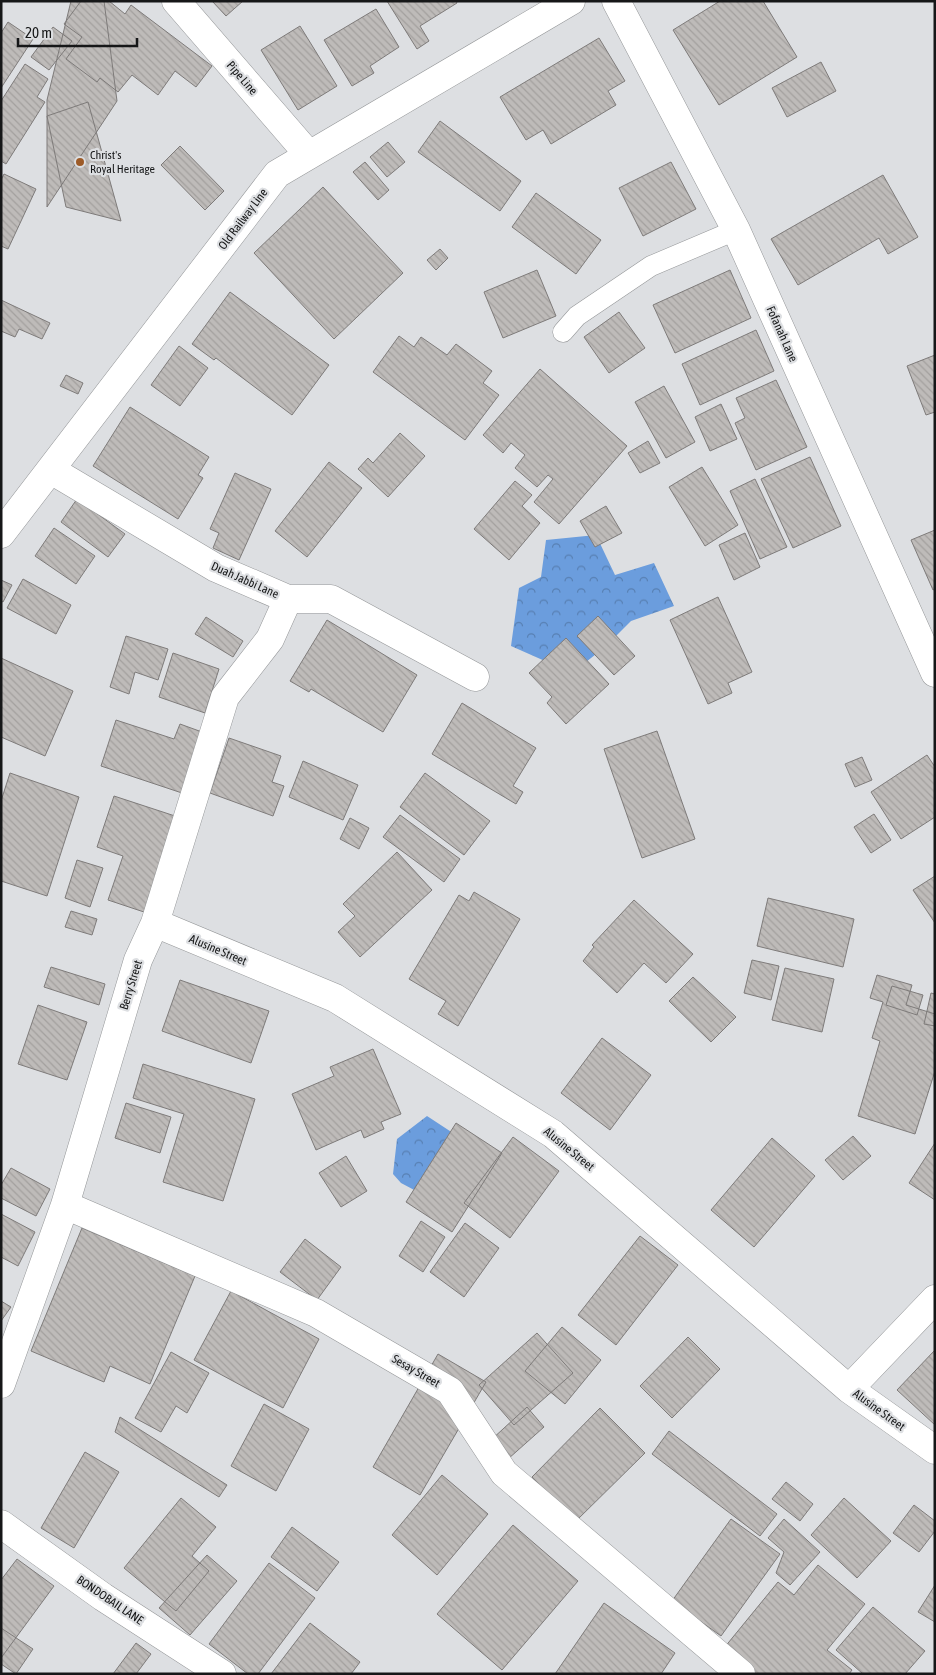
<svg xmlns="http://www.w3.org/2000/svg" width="936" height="1675" font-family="'Asap Condensed',sans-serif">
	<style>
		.forest { fill: url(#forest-crowns) }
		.building { fill: url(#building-back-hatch); stroke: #7e7b7a }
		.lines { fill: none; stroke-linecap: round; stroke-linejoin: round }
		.lane-casing { stroke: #959799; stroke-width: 21 }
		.street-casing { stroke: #959799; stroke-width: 29 }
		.lane { stroke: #fff; stroke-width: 20 }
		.street { stroke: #fff; stroke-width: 28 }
		.poi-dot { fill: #9d5b28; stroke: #dddfe2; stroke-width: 2 }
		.labels { text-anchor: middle; stroke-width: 4.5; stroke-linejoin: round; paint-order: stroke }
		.street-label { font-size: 12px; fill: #161718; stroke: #dddfe2 }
		.poi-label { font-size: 12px; fill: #161718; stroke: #dddfe2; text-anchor: start }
	</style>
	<defs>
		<pattern id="forest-crowns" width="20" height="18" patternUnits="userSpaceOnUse" patternTransform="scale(1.25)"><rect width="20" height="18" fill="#6b9ddd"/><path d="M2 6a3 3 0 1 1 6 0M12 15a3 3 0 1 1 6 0" fill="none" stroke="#577fb2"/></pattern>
		<pattern id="building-back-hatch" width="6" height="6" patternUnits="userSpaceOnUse" patternTransform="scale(1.25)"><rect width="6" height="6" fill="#bebbb9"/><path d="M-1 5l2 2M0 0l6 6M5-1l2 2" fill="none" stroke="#a3a09e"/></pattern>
	</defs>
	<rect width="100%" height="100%" fill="#dddfe2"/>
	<path class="forest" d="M 596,535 L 615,575 L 654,563 L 674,606 L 631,621 L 605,647 L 572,673 L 511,646 L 519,588 L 541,577 L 546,540 Z
		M 427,1116 L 459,1137 L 418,1192 L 401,1183 L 393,1174 L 397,1139 Z"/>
	<path class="building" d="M 71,1 L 104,1 L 117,101 L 47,207 L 47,100 Z
		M 81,1 L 109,1 L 125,14 L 131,5 L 212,66 L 196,87 L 175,71 L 158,95 L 132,75 L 118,92 L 100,78 L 97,82 L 66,59 L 82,37 L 64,24 Z
		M 212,1 L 243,1 L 226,16 Z
		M 387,1 L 456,1 L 457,3 L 420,26 L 429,41 L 417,49 Z
		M 720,1 L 763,1 L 797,57 L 719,105 L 673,30 Z
		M 376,9 L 399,47 L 370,66 L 374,73 L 352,86 L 324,40 Z
		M 8,22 L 33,39 L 1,88 L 1,33 Z
		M 300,26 L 337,86 L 298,110 L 261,50 Z
		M 53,27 L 72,41 L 49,70 L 31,57 Z
		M 599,38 L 625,81 L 608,91 L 616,105 L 551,144 L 543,130 L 526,140 L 500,97 Z
		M 821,62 L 836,91 L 787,117 L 772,88 Z
		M 25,64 L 48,79 L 37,97 L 45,102 L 6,164 L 1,161 L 1,101 Z
		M 88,102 L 121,221 L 66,207 L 47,116 Z
		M 440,121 L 521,181 L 500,211 L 418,152 Z
		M 388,142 L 405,162 L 387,177 L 370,157 Z
		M 180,146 L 224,191 L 205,210 L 161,165 Z
		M 365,162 L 389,190 L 378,200 L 353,172 Z
		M 671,162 L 696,209 L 643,236 L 619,188 Z
		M 4,174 L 36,189 L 8,249 L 1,246 L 1,180 Z
		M 883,175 L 918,237 L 888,254 L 879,238 L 798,285 L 771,239 Z
		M 323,187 L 403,273 L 334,339 L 254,253 Z
		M 536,193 L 601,240 L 576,274 L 512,227 Z
		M 440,249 L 448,258 L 436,270 L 427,260 Z
		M 537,270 L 556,316 L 503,338 L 484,292 Z
		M 730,270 L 751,318 L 675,353 L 653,305 Z
		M 230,292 L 329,365 L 292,415 L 216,358 L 214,360 L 192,344 Z
		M 1,300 L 50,323 L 42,339 L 19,329 L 15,337 L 1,331 Z
		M 619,312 L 645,348 L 609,373 L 584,337 Z
		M 756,330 L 774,371 L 700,405 L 682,364 Z
		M 399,336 L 414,347 L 421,337 L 447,355 L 456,344 L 492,371 L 483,383 L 499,395 L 465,440 L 373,372 Z
		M 179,346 L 208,368 L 180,406 L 151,385 Z
		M 935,355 L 935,412 L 926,415 L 907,366 Z
		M 540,369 L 627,446 L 559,524 L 534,502 L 553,479 L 548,475 L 537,487 L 515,468 L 525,455 L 511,443 L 503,453 L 483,435 Z
		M 66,375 L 83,383 L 78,394 L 60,386 Z
		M 776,380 L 807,447 L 756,470 L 735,423 L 745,418 L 736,398 Z
		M 664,386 L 695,442 L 666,458 L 635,402 Z
		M 721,404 L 737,439 L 710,451 L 695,417 Z
		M 130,407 L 209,457 L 198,475 L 203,478 L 178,519 L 93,466 Z
		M 400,433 L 425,456 L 388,497 L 358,469 L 368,458 L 373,463 Z
		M 648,441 L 660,463 L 640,473 L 628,453 Z
		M 810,457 L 841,526 L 793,548 L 761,479 Z
		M 329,462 L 362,488 L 307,557 L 275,531 Z
		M 702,467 L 738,525 L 705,546 L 669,487 Z
		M 235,473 L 271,489 L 239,560 L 213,548 L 219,533 L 210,529 Z
		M 755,479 L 787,547 L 760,559 L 730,491 Z
		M 515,481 L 532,495 L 522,506 L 540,523 L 509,560 L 474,529 Z
		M 77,499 L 125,534 L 108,557 L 61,522 Z
		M 606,506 L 622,533 L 595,547 L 580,521 Z
		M 54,528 L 95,556 L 76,584 L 35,556 Z
		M 935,530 L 935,589 L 933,590 L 911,540 Z
		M 745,533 L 760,567 L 734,580 L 719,545 Z
		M 23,579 L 71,605 L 56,634 L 7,608 Z
		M 1,580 L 12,585 L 3,602 L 1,601 Z
		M 718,597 L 752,672 L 728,683 L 732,693 L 708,704 L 670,620 Z
		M 598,616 L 635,656 L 614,675 L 577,636 Z
		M 206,617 L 243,641 L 233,657 L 195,634 Z
		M 327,620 L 417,675 L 383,732 L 311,689 L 309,692 L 290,681 Z
		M 126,636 L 168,649 L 158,680 L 135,672 L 129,694 L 110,687 Z
		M 566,638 L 609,684 L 566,724 L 547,703 L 552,697 L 529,673 Z
		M 173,653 L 219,669 L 205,713 L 159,697 Z
		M 1,658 L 73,691 L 45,756 L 1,737 Z
		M 462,703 L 536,748 L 513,786 L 523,792 L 516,804 L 432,754 Z
		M 116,720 L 174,739 L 180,724 L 202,732 L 182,793 L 101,766 Z
		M 657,731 L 695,839 L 642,858 L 604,749 Z
		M 229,738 L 281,756 L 272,782 L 284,786 L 273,816 L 210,793 Z
		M 927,755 L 935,767 L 935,817 L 901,839 L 871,792 Z
		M 862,757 L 872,780 L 855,787 L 845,764 Z
		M 303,761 L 358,785 L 343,820 L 289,797 Z
		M 10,773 L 79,797 L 47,896 L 1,881 L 1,801 Z
		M 425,773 L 490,821 L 464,855 L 400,807 Z
		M 114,796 L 175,816 L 144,912 L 108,900 L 123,856 L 97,847 Z
		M 874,814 L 891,840 L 871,853 L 854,827 Z
		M 400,815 L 460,859 L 444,882 L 383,837 Z
		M 350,818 L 369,828 L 359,849 L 340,839 Z
		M 397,852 L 432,890 L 360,957 L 338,932 L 355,916 L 343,904 Z
		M 77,860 L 103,868 L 90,907 L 65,898 Z
		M 935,876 L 935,923 L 913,890 Z
		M 474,892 L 520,919 L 458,1026 L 438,1014 L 446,1001 L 409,979 L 459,895 L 469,901 Z
		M 768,898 L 854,919 L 843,967 L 757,946 Z
		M 634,900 L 693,954 L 666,983 L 644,963 L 617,993 L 583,961 L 594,947 L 592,945 Z
		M 71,911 L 97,919 L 92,935 L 65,927 Z
		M 752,960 L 779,966 L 771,1000 L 744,993 Z
		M 51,967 L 105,984 L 99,1005 L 44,987 Z
		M 785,968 L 834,979 L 822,1032 L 772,1020 Z
		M 877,975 L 912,985 L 906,1005 L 935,1014 L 935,1071 L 915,1134 L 858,1116 L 880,1041 L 872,1038 L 883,1002 L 870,998 Z
		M 693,977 L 736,1017 L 711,1042 L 669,1001 Z
		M 180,980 L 269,1011 L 251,1063 L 162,1031 Z
		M 892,986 L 923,995 L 917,1015 L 886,1005 Z
		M 931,993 L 935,994 L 935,1026 L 924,1024 Z
		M 38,1005 L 87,1022 L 67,1080 L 18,1064 Z
		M 602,1038 L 651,1075 L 610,1130 L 561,1093 Z
		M 373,1049 L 401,1114 L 381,1122 L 384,1129 L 364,1138 L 361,1130 L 316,1150 L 292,1094 L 334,1076 L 330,1067 Z
		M 143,1064 L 255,1099 L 223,1201 L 163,1182 L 184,1114 L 133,1098 Z
		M 126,1103 L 171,1117 L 160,1153 L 115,1138 Z
		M 456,1123 L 502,1153 L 452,1232 L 406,1202 Z
		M 853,1136 L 871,1156 L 843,1180 L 825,1160 Z
		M 513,1137 L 559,1171 L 510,1238 L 464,1203 Z
		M 772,1138 L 815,1176 L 754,1247 L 711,1210 Z
		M 935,1143 L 935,1200 L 909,1183 Z
		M 346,1156 L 367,1191 L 341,1207 L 319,1173 Z
		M 11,1168 L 50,1189 L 36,1216 L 1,1198 L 1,1185 Z
		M 1,1214 L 35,1232 L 18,1266 L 1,1257 Z
		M 421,1221 L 445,1237 L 423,1272 L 399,1256 Z
		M 465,1223 L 499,1248 L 464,1297 L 430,1272 Z
		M 82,1228 L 195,1276 L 150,1384 L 110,1366 L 104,1382 L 31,1351 Z
		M 640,1236 L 678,1265 L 616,1345 L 578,1315 Z
		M 305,1239 L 341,1267 L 317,1300 L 280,1272 Z
		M 231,1291 L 319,1339 L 283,1408 L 194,1360 Z
		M 1,1301 L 11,1307 L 1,1321 Z
		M 562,1327 L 601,1360 L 565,1404 L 525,1371 Z
		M 537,1333 L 573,1373 L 514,1425 L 479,1385 Z
		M 688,1337 L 720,1369 L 672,1418 L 640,1386 Z
		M 934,1351 L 935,1351 L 935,1425 L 897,1390 Z
		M 171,1352 L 209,1373 L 187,1413 L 176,1406 L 161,1432 L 135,1418 Z
		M 438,1354 L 486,1382 L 420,1495 L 373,1467 Z
		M 264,1404 L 309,1429 L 276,1491 L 231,1466 Z
		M 527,1407 L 544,1427 L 508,1459 L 491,1440 Z
		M 600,1408 L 645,1453 L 575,1522 L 532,1477 Z
		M 120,1417 L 227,1485 L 219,1497 L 115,1432 Z
		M 669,1431 L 777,1514 L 760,1536 L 652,1454 Z
		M 85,1452 L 119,1472 L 74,1548 L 41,1528 Z
		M 442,1475 L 488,1514 L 437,1575 L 392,1535 Z
		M 786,1482 L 813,1504 L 800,1521 L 772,1499 Z
		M 181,1498 L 216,1527 L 192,1556 L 209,1571 L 176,1611 L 124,1568 Z
		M 844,1498 L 891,1541 L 857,1578 L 811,1535 Z
		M 914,1505 L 935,1521 L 935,1531 L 919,1552 L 893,1533 Z
		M 731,1519 L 780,1554 L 721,1636 L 672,1601 Z
		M 784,1519 L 820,1552 L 790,1585 L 776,1573 L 784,1552 L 768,1538 Z
		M 513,1525 L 578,1581 L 502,1670 L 437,1614 Z
		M 292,1527 L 339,1562 L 317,1591 L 271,1557 Z
		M 207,1555 L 237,1581 L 190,1635 L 159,1608 Z
		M 17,1559 L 54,1586 L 1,1658 L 1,1580 Z
		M 269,1563 L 315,1598 L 258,1674 L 248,1674 L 209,1644 Z
		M 818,1565 L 865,1604 L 827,1650 L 852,1670 L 849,1674 L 755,1674 L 724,1648 L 778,1582 L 794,1595 Z
		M 935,1585 L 935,1622 L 918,1612 Z
		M 604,1603 L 675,1653 L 661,1674 L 555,1674 Z
		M 873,1607 L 925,1651 L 905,1674 L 863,1674 L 836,1650 Z
		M 310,1623 L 360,1662 L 351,1674 L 271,1674 Z
		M 1,1628 L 33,1649 L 16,1674 L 1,1664 Z
		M 136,1643 L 151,1654 L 136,1674 L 113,1674 Z"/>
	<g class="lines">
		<defs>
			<path id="lane" d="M 563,332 L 577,316 L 651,266 L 736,230"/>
			<path id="street" d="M 176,1 L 309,155
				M 616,1 L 736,230 L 935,673
				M 51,470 L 216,568 L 288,599 L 331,599 L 475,677
				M 1,534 L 277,174 L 571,1
				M 155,923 L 335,998 L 553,1134 L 849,1389 L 935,1450
				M 65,1205 L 316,1313 L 450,1391 L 504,1473 L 741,1674
				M 1,1384 L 65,1205 L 138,960 L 155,923 L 225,697 L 270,639 L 288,599
				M 849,1389 L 935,1299
				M 1,1524 L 103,1597 L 222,1674"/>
		</defs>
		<use href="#lane" class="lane-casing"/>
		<use href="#street" class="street-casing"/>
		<use href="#lane" class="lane"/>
		<use href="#street" class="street"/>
	</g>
	<circle class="poi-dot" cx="80" cy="162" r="5"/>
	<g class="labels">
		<g class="street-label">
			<text transform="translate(242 78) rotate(49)" y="4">Pipe Line</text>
			<text transform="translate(243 219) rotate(-53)" y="4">Old Railway Line</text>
			<text transform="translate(782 334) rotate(66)" y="4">Fofanah Lane</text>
			<text transform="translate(245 580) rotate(24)" y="4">Duah Jabbi Lane</text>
			<text transform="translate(218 950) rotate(23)" y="4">Alusine Street</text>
			<text transform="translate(131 985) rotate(-73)" y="4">Berry Street</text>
			<text transform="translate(569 1149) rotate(39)" y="4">Alusine Street</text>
			<text transform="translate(416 1371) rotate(30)" y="4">Sesay Street</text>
			<text transform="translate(879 1410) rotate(36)" y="4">Alusine Street</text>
			<text transform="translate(110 1600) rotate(34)" y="4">BONDOBAIL LANE</text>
		</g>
		<g class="poi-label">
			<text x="90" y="159">Christ's<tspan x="90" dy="14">Royal Heritage</tspan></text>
		</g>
	</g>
	<rect width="936" height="1675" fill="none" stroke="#161718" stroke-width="5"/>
	<path d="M18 38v8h119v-8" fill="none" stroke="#161718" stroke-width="2.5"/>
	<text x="25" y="38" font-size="15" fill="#161718" stroke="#dddfe2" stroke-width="4" paint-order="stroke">20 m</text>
</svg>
